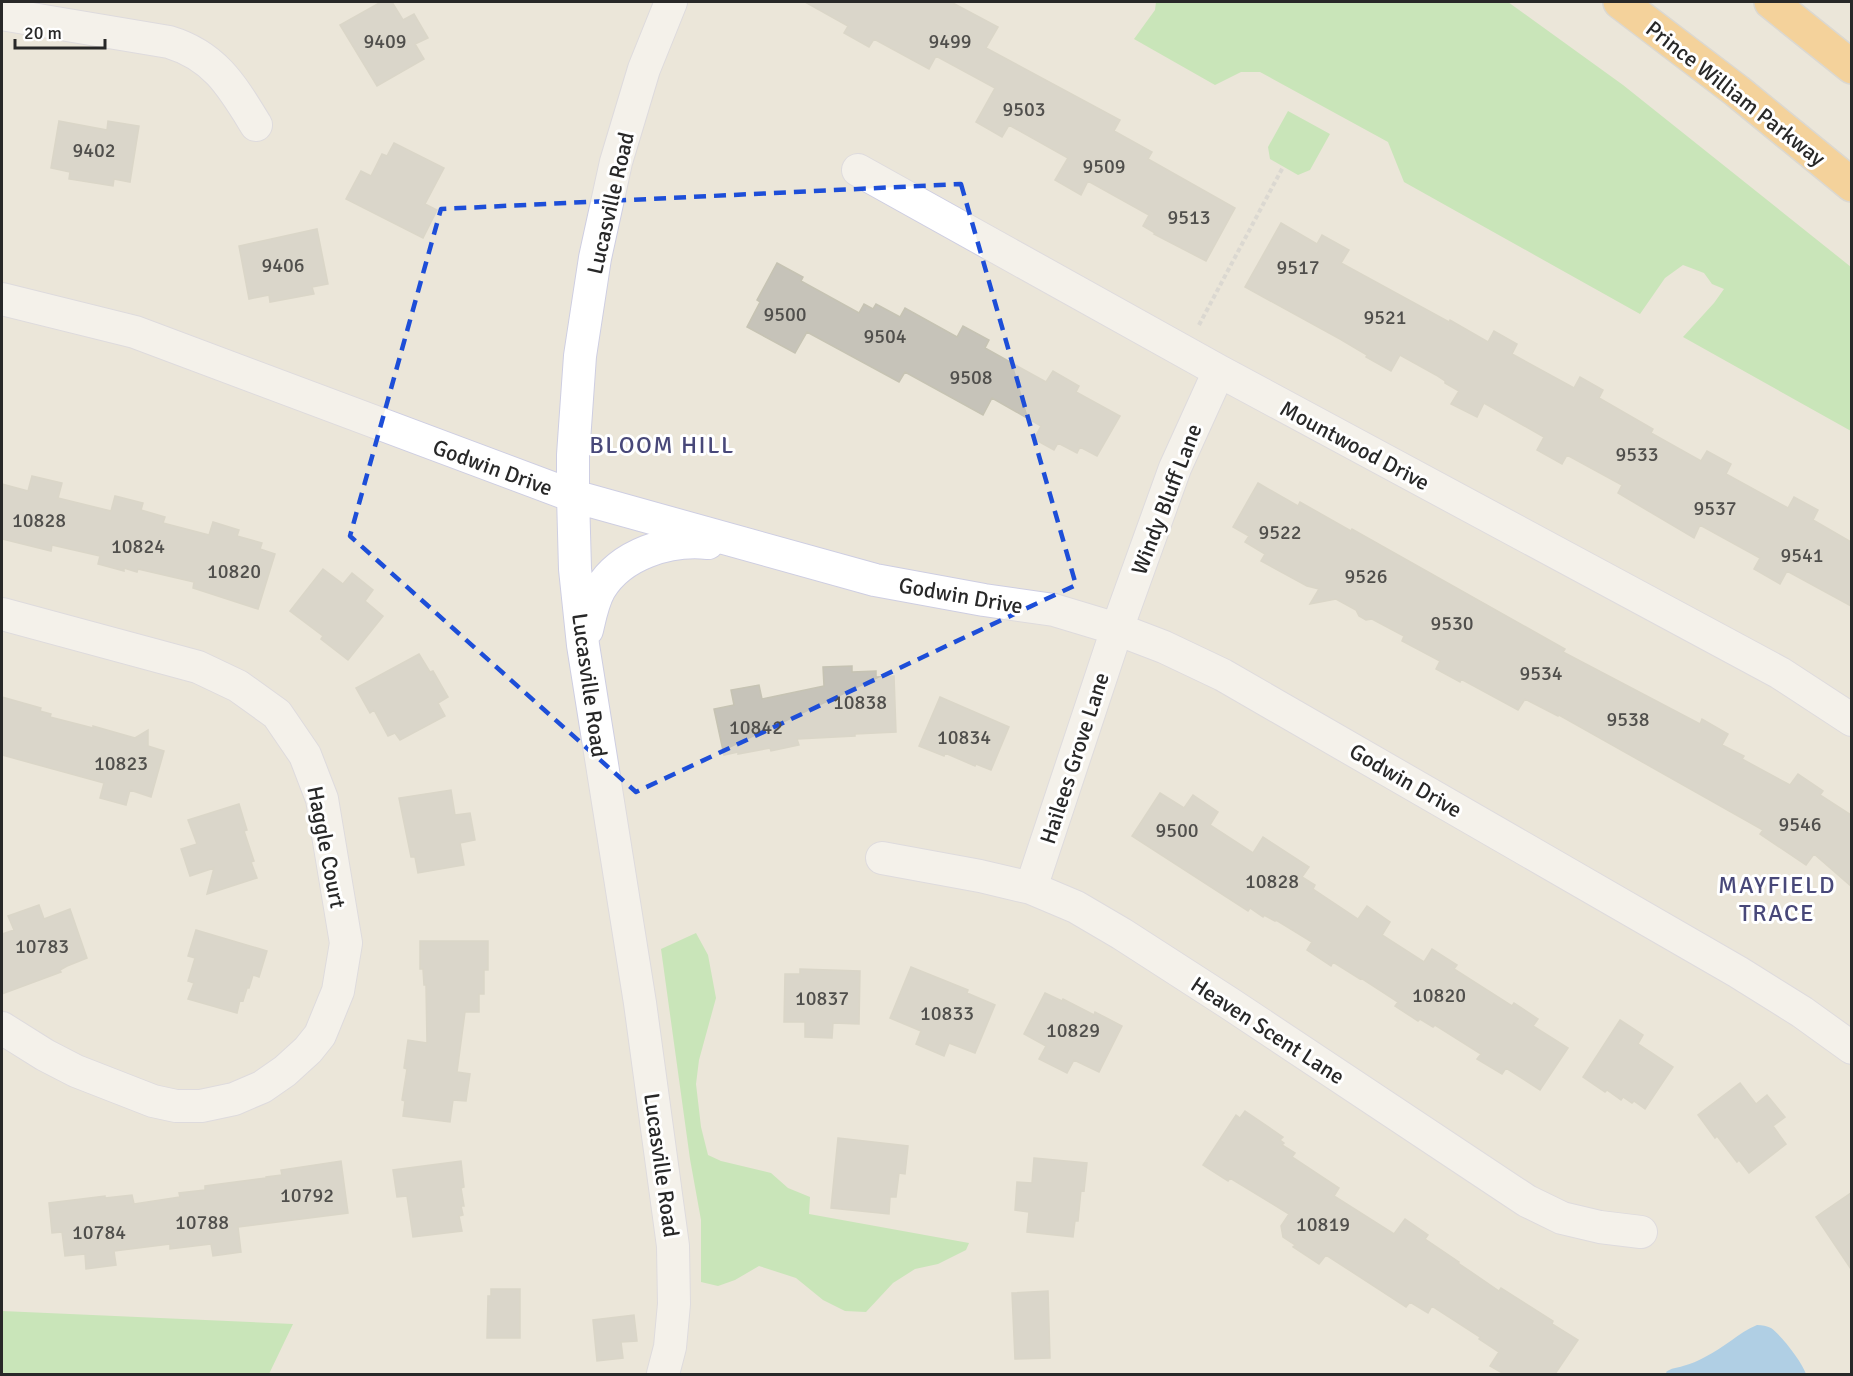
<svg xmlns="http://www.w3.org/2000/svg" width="1853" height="1376" font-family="Signika,sans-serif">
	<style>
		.green { fill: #a0e493 }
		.water { fill: #68b4f1 }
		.building { fill: #c6c3b9; stroke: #c6c3b3; stroke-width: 1.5 }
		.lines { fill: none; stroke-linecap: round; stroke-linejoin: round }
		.minor-casing { stroke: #cecee2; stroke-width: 34 }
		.highway-casing { stroke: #c7c7c7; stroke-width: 36 }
		.path { stroke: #c7c7c7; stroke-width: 4; stroke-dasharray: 4.5 3; stroke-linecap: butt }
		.minor { stroke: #fff; stroke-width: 32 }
		.highway { stroke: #ffbb50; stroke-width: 33 }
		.marked { fill: none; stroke: #1d4ed8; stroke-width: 4.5; stroke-dasharray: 12 8; stroke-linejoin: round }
		.labels { text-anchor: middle; stroke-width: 6; stroke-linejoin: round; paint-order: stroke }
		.number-label { font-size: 20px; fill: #504f4c }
		.street-label { font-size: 22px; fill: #282828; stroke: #fff }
		.neighbourhood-label { font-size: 24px; letter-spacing: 1.5px; fill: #484879; stroke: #fff }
	</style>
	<rect width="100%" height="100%" fill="#ebe6d9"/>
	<path class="green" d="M 1156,2 L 1508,2 L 1623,85 L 1851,267 L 1851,431 L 1683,337 L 1714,303 L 1724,289 L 1712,284 L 1704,273 L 1683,265 L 1665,278 L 1640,314 L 1404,182 L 1388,142 L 1260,72 L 1241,72 L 1215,85 L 1134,39 L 1155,10 Z
		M 1288,111 L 1330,134 L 1310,170 L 1298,175 L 1270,159 L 1268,147 Z
		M 696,933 L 708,955 L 716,998 L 699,1060 L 696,1084 L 701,1127 L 708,1155 L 721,1161 L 771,1173 L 788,1188 L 810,1197 L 809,1214 L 969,1243 L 966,1250 L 938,1264 L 915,1269 L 893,1283 L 866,1312 L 845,1311 L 823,1300 L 796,1278 L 759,1266 L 735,1280 L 718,1286 L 701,1282 L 701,1220 L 690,1159 L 661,949 Z
		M 2,1311 L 293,1324 L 269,1374 L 2,1374 Z"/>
	<path class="water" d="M 1757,1325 C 1762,1325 1767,1326 1771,1328 C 1782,1336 1802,1362 1806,1374 L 1667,1374 L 1666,1372 C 1671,1368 1677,1368 1683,1366 C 1691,1364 1698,1361 1705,1357 C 1724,1348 1738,1333 1757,1325 Z"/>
	<path class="building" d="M 381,2 L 392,2 L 403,20 L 414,14 L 428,38 L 415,44 L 424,59 L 377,86 L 340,25 Z
		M 805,2 L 951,2 L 998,27 L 986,48 L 1120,120 L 1114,131 L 1152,152 L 1148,159 L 1235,208 L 1206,261 L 1154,234 L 1155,233 L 1143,226 L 1149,215 L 1088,181 L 1081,195 L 1055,180 L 1068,158 L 1009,125 L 1002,137 L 976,122 L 995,88 L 936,56 L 929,69 L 874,39 L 869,47 L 844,33 L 848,26 Z
		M 59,121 L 107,130 L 108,121 L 139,126 L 130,182 L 114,179 L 113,186 L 69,179 L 70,172 L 51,168 Z
		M 394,143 L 444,168 L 425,204 L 437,210 L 423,238 L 346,199 L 361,171 L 371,176 L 382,154 L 387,156 Z
		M 1281,223 L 1317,244 L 1322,235 L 1349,250 L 1341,263 L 1449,322 L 1450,320 L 1488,342 L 1494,331 L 1517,344 L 1512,354 L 1574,388 L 1580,377 L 1603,390 L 1599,398 L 1653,429 L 1651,433 L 1701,461 L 1707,451 L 1731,464 L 1726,474 L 1788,508 L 1794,497 L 1818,510 L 1813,520 L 1851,542 L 1851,606 L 1787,571 L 1780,584 L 1754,569 L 1760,558 L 1700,525 L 1694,538 L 1618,493 L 1622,485 L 1567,455 L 1562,464 L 1537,450 L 1544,437 L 1484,403 L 1477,417 L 1451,404 L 1459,391 L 1445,383 L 1445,381 L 1436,375 L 1400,355 L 1391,371 L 1366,357 L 1367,355 L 1340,339 L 1245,287 Z
		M 317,229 L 328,284 L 312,287 L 314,294 L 270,302 L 269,295 L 249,299 L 239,246 Z
		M 777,263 L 803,277 L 801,281 L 859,313 L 864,304 L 873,309 L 876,304 L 900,317 L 905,308 L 957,337 L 963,326 L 989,340 L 985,348 L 1046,382 L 1053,371 L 1079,386 L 1076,392 L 1120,416 L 1097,456 L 1080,447 L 1077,453 L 1058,443 L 1054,450 L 1034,439 L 1041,426 L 992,398 L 983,415 L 905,372 L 899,382 L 807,332 L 795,353 L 747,327 L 760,302 L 757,300 Z
		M 32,476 L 62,483 L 58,498 L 111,511 L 115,496 L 143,503 L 141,510 L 165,517 L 163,523 L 209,535 L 213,522 L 239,530 L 237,536 L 262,543 L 260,549 L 275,554 L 258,609 L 193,588 L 194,582 L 138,569 L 137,572 L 124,568 L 124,571 L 98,564 L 100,556 L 52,545 L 51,551 L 2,539 L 2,484 L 28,491 Z
		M 1258,483 L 1298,506 L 1300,502 L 1351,531 L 1352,529 L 1565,649 L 1563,652 L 1700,724 L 1702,719 L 1728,734 L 1722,745 L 1744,756 L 1742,759 L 1790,785 L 1798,774 L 1823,791 L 1820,795 L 1851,815 L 1851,886 L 1814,854 L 1806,865 L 1760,834 L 1763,830 L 1559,715 L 1558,716 L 1525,699 L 1518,710 L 1461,679 L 1460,682 L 1436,669 L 1440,661 L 1402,641 L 1404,636 L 1372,619 L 1366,620 L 1359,616 L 1356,610 L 1336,599 L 1310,604 L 1319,589 L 1307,586 L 1261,561 L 1265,554 L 1245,542 L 1249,536 L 1233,527 Z
		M 323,569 L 343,584 L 352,573 L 373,590 L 365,601 L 383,616 L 348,660 L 321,639 L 323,636 L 290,611 Z
		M 419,654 L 430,672 L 433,671 L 448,697 L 438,703 L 445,716 L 400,740 L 395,733 L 388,736 L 374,710 L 370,713 L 356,688 Z
		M 852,666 L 852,672 L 876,671 L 876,677 L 894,676 L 896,732 L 855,734 L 855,736 L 797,739 L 799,745 L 771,751 L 770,748 L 738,754 L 738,752 L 724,755 L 714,709 L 734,705 L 731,690 L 759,685 L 762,699 L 824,686 L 823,667 Z
		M 2,697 L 41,708 L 40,711 L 51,714 L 50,717 L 93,728 L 93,726 L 135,738 L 148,730 L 148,746 L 164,751 L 151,797 L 130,790 L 126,805 L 100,798 L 104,783 L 2,755 Z
		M 940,697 L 1009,727 L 991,770 L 976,764 L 975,766 L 945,753 L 944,756 L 919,746 Z
		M 451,790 L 455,815 L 470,813 L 475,840 L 460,843 L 464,865 L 418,873 L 415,857 L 411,857 L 399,798 Z
		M 1160,793 L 1184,808 L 1193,795 L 1218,812 L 1210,825 L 1253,853 L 1263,837 L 1309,867 L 1302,877 L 1315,885 L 1313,889 L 1358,919 L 1367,906 L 1390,922 L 1382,935 L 1424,962 L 1432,949 L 1457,965 L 1454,969 L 1512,1006 L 1514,1003 L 1538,1019 L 1533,1026 L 1568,1048 L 1540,1090 L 1506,1068 L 1502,1074 L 1477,1059 L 1481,1054 L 1435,1025 L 1433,1027 L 1420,1019 L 1418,1021 L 1395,1006 L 1398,1002 L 1361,978 L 1360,979 L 1333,962 L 1331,966 L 1307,950 L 1312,942 L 1276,920 L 1275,921 L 1264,915 L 1263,917 L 1250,908 L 1248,911 L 1132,836 Z
		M 239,804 L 247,830 L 244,831 L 254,861 L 251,862 L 257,878 L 207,894 L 214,868 L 190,876 L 181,849 L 197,844 L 188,820 Z
		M 39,905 L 44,919 L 70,909 L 87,958 L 67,966 L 60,970 L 61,972 L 2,994 L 2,934 L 14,930 L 8,916 Z
		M 196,930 L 267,951 L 259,977 L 253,975 L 249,988 L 247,988 L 243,1001 L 240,1000 L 237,1013 L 188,999 L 194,983 L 188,981 L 195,958 L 188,956 Z
		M 420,941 L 488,941 L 488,970 L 484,970 L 484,994 L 479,994 L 479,1012 L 465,1012 L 457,1072 L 470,1074 L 466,1101 L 453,1100 L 450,1122 L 403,1116 L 405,1101 L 402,1100 L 407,1069 L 404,1068 L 408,1040 L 427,1043 L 426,985 L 424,985 L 423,969 L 420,969 Z
		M 911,967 L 968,990 L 967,993 L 995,1005 L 975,1053 L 949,1043 L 944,1056 L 916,1044 L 921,1031 L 890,1018 Z
		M 800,969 L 860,971 L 859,1024 L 833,1023 L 832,1038 L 805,1037 L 805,1022 L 784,1022 L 785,974 L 800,974 Z
		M 1045,993 L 1062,1001 L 1063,999 L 1094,1015 L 1095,1012 L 1122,1026 L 1099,1072 L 1074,1060 L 1067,1073 L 1039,1059 L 1046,1046 L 1024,1034 Z
		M 1620,1020 L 1643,1035 L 1638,1044 L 1673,1067 L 1645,1109 L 1634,1101 L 1632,1103 L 1623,1097 L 1621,1100 L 1607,1090 L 1605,1092 L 1583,1077 Z
		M 1740,1083 L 1756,1104 L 1767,1095 L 1785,1117 L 1773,1126 L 1786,1144 L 1749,1173 L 1739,1160 L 1737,1162 L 1717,1136 L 1715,1138 L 1698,1115 Z
		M 1245,1111 L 1283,1137 L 1280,1140 L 1284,1143 L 1282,1145 L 1295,1153 L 1292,1157 L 1339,1188 L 1334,1196 L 1394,1234 L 1405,1219 L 1428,1235 L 1425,1239 L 1459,1262 L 1458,1263 L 1499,1291 L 1501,1288 L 1553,1321 L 1552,1324 L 1578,1340 L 1555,1374 L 1504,1374 L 1490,1366 L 1499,1352 L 1479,1339 L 1480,1337 L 1432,1306 L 1428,1313 L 1410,1302 L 1406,1307 L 1326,1255 L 1319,1264 L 1293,1247 L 1295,1245 L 1283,1237 L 1281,1226 L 1289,1214 L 1230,1178 L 1228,1181 L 1203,1165 L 1236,1115 L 1240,1118 Z
		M 838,1138 L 908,1146 L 905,1174 L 899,1173 L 896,1197 L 890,1197 L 889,1214 L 831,1208 Z
		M 1034,1158 L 1087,1163 L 1084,1191 L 1081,1190 L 1078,1221 L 1075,1221 L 1073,1237 L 1027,1232 L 1029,1212 L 1015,1210 L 1017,1182 L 1032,1183 Z
		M 341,1161 L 348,1213 L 238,1227 L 241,1252 L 213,1256 L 211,1244 L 170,1249 L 170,1244 L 114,1251 L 116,1265 L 86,1269 L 85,1254 L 65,1256 L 62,1232 L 52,1233 L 49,1203 L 105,1196 L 105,1198 L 132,1195 L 134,1204 L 180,1197 L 179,1193 L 205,1190 L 205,1186 L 266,1178 L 266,1177 L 282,1175 L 281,1170 Z
		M 461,1161 L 464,1187 L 461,1188 L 464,1206 L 461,1206 L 463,1215 L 459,1216 L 462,1231 L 413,1237 L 407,1196 L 397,1197 L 393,1170 Z
		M 1851,1193 L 1851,1269 L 1816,1217 Z
		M 491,1289 L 520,1289 L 520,1338 L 487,1338 L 488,1296 L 491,1296 Z
		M 1048,1291 L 1050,1358 L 1015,1359 L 1012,1293 Z
		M 634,1315 L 637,1341 L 621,1342 L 623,1358 L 597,1361 L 593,1320 Z"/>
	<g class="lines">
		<defs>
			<path id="minor" d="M 2,14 L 169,42 C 215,56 232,86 256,125
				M 858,170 L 1219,371 L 1780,673 L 1852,720
				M 2,299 L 135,332 L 573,496 L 875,580 L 984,600 L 1054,610 L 1117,629 L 1164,647 L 1223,675 L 1738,972 L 1802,1012 L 1852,1048
				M 2,614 L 198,667 L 238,686 L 277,714 L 305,755 L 322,799 L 346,943 L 338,991 L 320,1035 L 308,1050 L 285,1071 L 262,1087 L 234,1099 L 201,1106 L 176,1106 L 153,1101 L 76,1071 L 45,1055 L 2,1028
				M 587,630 C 590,617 593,601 600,589 C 621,554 669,539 708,543
				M 882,858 L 980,876 L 1031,888 L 1076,907 L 1122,934 L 1229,1003 L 1527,1201 L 1562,1218 L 1600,1227 L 1641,1232
				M 1031,888 L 1117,629 L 1175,468 L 1219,371
				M 663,1374 L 670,1347 L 674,1304 L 673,1246 L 640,1003 L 583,645 L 575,569 L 573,496 L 573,455 L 580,356 L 595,258 L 616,162 L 644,69 L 671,2"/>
			<path id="highway" d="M 1620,2 L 1737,91 L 1852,185
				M 1771,2 L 1852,67"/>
		</defs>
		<use href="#minor" class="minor-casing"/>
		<use href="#highway" class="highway-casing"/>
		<path class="path" d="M 1199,325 L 1283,167"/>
		<use href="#minor" class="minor"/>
		<use href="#highway" class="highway"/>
	</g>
	<path d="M0 0H1853V1376H0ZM 961,184 L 1076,585 L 636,792 L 350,536 L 441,209 Z" fill="#ebe6d9" fill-opacity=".55" fill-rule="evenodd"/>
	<path class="marked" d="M 961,184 L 1076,585 L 636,792 L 350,536 L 441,209 Z"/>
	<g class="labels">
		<g class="number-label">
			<text x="385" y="48">9409</text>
			<text x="950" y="48">9499</text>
			<text x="1024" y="116">9503</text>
			<text x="94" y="157">9402</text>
			<text x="1104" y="173">9509</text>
			<text x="1189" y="224">9513</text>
			<text x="283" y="272">9406</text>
			<text x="1298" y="274">9517</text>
			<text x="785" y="321">9500</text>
			<text x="1385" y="324">9521</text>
			<text x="885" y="343">9504</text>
			<text x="971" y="384">9508</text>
			<text x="1637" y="461">9533</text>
			<text x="1715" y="515">9537</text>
			<text x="39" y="527">10828</text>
			<text x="1280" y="539">9522</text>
			<text x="138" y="553">10824</text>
			<text x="1802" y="562">9541</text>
			<text x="234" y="578">10820</text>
			<text x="1366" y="583">9526</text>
			<text x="1452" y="630">9530</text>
			<text x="1541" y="680">9534</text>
			<text x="860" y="709">10838</text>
			<text x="1628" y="726">9538</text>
			<text x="756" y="734">10842</text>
			<text x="964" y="744">10834</text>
			<text x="121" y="770">10823</text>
			<text x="1800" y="831">9546</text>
			<text x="1177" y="837">9500</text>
			<text x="1272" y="888">10828</text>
			<text x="42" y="953">10783</text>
			<text x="1439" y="1002">10820</text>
			<text x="822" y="1005">10837</text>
			<text x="947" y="1020">10833</text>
			<text x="1073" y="1037">10829</text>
			<text x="307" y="1202">10792</text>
			<text x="202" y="1229">10788</text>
			<text x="1323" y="1231">10819</text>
			<text x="99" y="1239">10784</text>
		</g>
		<g class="street-label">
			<text transform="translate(1736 93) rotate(38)" y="8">Prince William Parkway</text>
			<text transform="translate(610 203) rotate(-77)" y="8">Lucasville Road</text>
			<text transform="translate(1355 445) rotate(28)" y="8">Mountwood Drive</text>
			<text transform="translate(493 467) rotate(20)" y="8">Godwin Drive</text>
			<text transform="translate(1166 499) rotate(-69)" y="8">Windy Bluff Lane</text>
			<text transform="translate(961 595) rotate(10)" y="8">Godwin Drive</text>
			<text transform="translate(590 685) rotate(82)" y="8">Lucasville Road</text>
			<text transform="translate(1074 758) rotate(-72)" y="8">Hailees Grove Lane</text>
			<text transform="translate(1406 780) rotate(30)" y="8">Godwin Drive</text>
			<text transform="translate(327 847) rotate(79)" y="8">Haggle Court</text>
			<text transform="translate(1268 1030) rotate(33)" y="8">Heaven Scent Lane</text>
			<text transform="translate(662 1165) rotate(82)" y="8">Lucasville Road</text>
		</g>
		<g class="neighbourhood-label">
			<text x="662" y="453">BLOOM HILL</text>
			<text x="1777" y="893">MAYFIELD<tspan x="1777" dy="28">TRACE</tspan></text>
		</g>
	</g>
	<rect width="1853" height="1376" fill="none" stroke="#282828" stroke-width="6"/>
	<path d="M15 39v9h90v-9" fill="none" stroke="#282828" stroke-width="3"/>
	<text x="24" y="39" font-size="18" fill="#282828" stroke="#ffffff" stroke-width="4.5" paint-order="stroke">20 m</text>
</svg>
